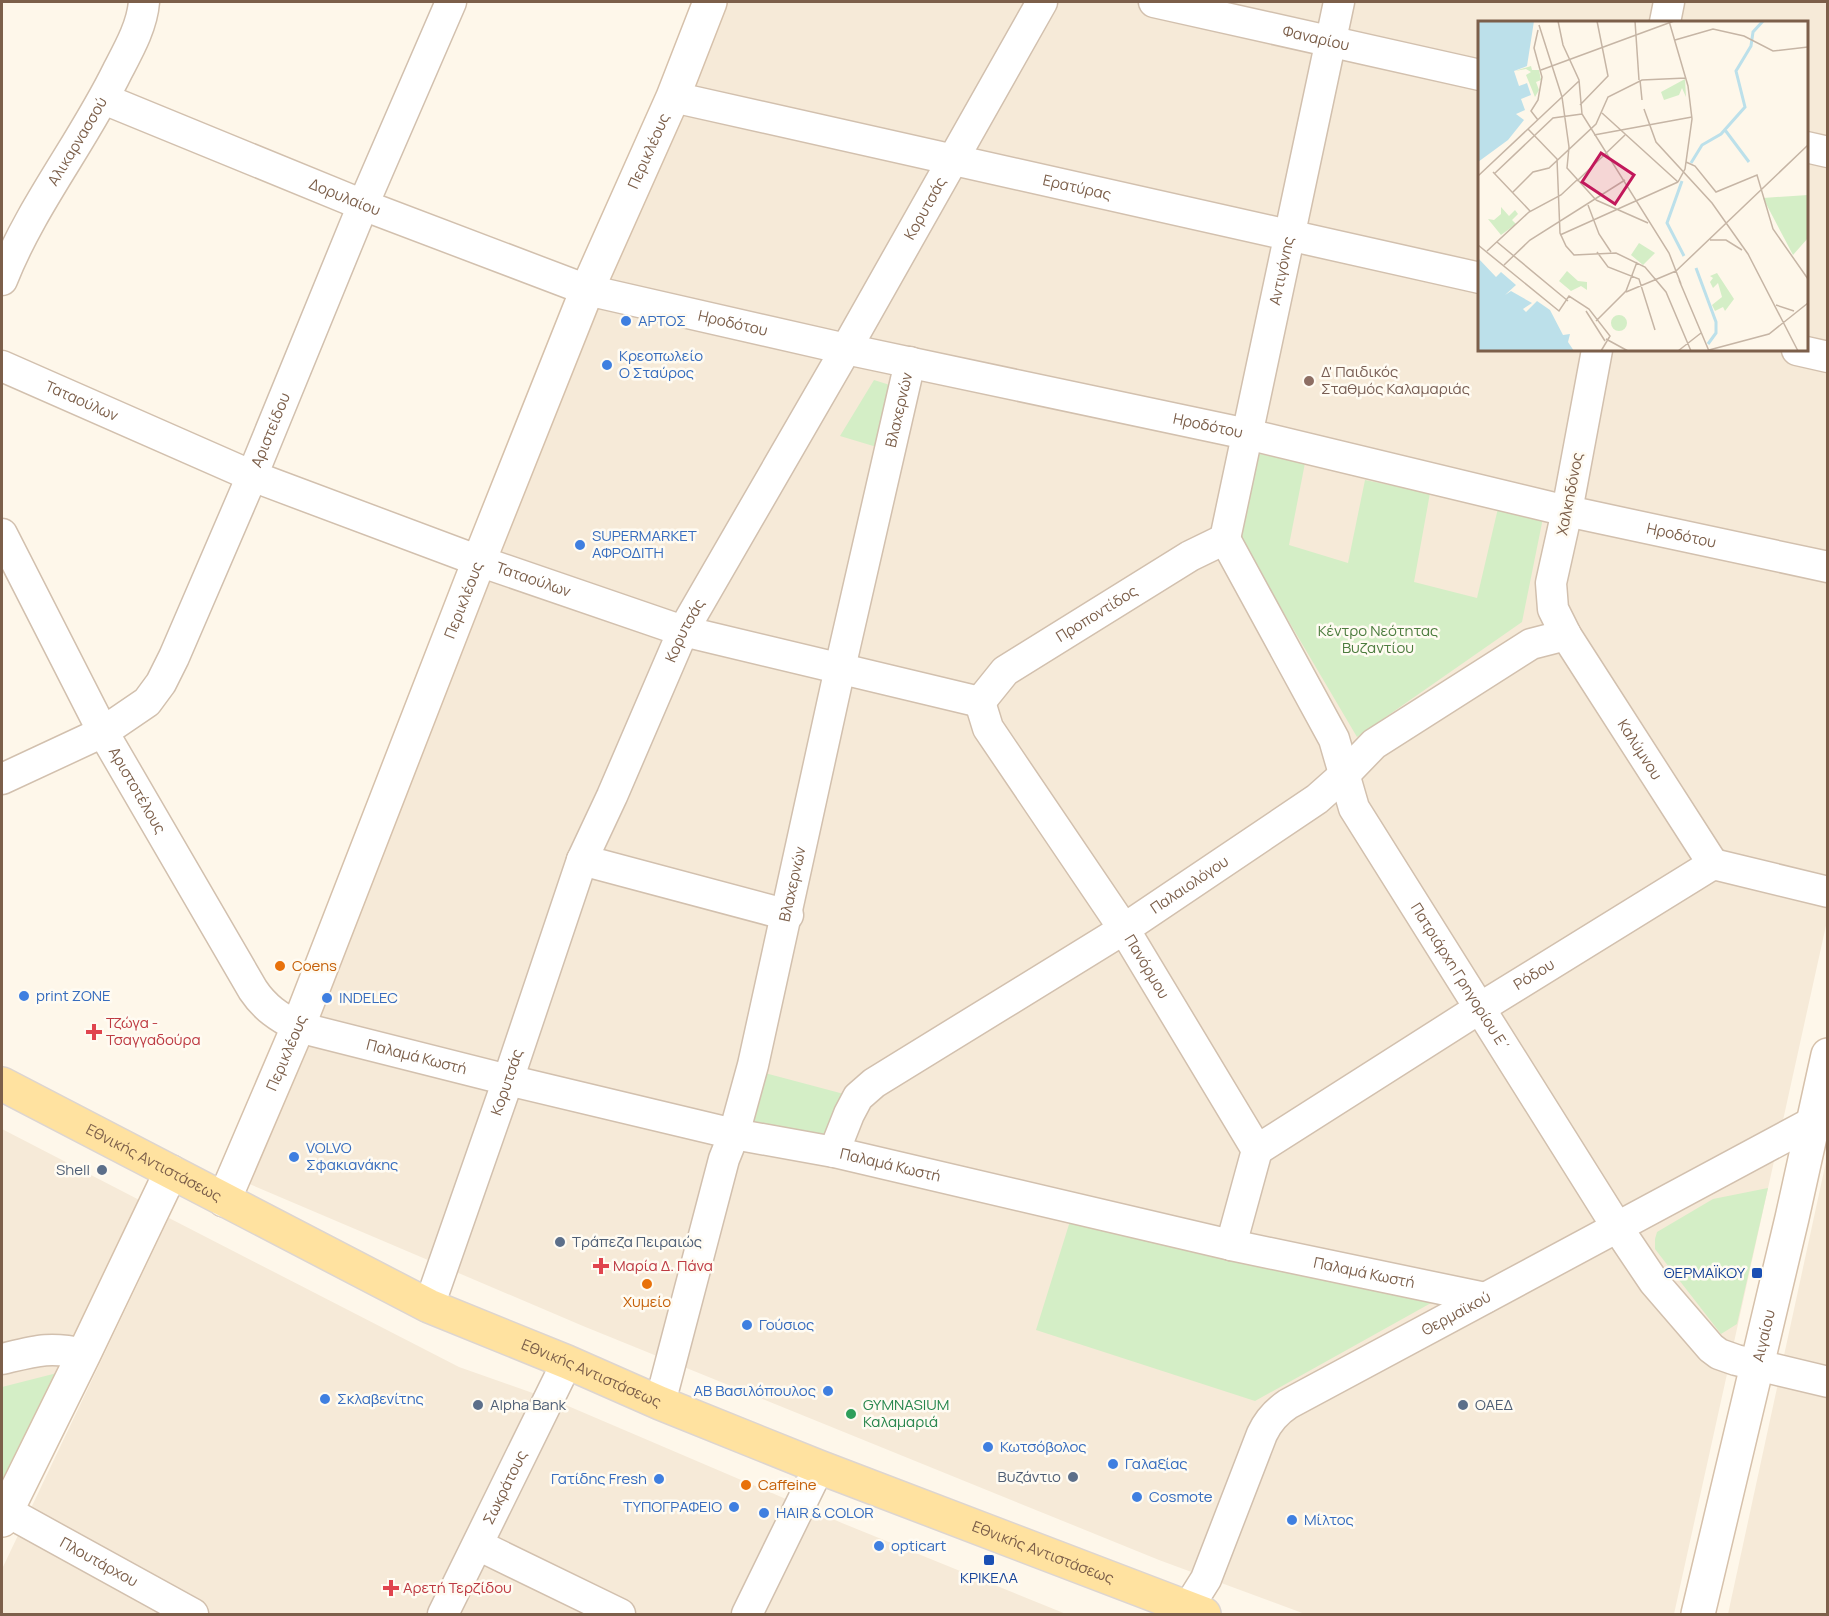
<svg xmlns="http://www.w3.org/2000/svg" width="1829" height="1616" font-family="Manrope,sans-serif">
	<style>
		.residential { fill: #f6ead8; fill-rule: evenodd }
		.green { fill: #d4eec6 }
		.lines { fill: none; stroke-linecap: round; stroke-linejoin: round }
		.street-casing { stroke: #d2c0ae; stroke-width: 33 }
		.secondary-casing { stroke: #d6c1ab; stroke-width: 36 }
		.primary-casing { stroke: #ddd5d0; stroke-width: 36 }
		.street { stroke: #fff; stroke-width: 30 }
		.secondary { stroke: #fff; stroke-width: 33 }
		.primary { stroke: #ffe2a0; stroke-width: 33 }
		.shop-dot { fill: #3f7fe0; stroke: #fffbf2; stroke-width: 2 }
		.education-dot { fill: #8d6e63; stroke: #fffbf2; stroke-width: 2 }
		.food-dot { fill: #e8710a; stroke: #fffbf2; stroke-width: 2 }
		.health-dot { fill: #e0444e; stroke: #fffbf2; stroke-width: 2 }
		.service-dot { fill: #5c6f8a; stroke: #fffbf2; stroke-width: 2 }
		.transit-dot { fill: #1a4fb4; stroke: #fffbf2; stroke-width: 2 }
		.leisure-dot { fill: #2e9e5b; stroke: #fffbf2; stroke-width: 2 }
		.labels { text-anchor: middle; stroke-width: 5; stroke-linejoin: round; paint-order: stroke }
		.street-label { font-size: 15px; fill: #7c5f4a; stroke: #fffbf2 }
		.shop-label { font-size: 15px; fill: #366cbe; stroke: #fffbf2; text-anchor: start }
		.education-label { font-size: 15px; fill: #785e54; stroke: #fffbf2; text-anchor: start }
		.park-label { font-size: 15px; fill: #4c7c3e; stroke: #fffbf2 }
		.food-label { font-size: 15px; fill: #c56008; stroke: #fffbf2; text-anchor: start }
		.health-label { font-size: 15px; fill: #be3a42; stroke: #fffbf2; text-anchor: start }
		.service-label { font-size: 15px; fill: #4e5e75; stroke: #fffbf2; text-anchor: start }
		.transit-label { font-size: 15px; fill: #164399; stroke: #fffbf2; text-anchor: end }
		.leisure-label { font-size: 15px; fill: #27864d; stroke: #fffbf2; text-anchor: start }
		.inset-river { fill: none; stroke: #bce0ea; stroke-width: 3 }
		.inset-road { fill: none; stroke: #c6b5a5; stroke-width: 1.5 }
		.view { fill: #c2185b; fill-opacity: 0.15; stroke: #c2185b; stroke-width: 3 }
		.inset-edge { fill: none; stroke: #7c5f4a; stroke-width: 3 }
	</style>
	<rect width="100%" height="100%" fill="#fef7ea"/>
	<path class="residential" d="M 715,2 L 1827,2 L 1827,921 L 1674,1614 L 1305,1614 L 1159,1560 L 583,1326 L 233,1177 ZM 1480,22 L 1806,22 L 1806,350 L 1480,350 Z
		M 2,1129 L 149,1205 L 2,1496 Z
		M 1827,1157 L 1827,1614 L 1728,1614 Z
		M 169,1218 L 459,1367 L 561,1403 L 842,1523 L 1066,1614 L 2,1614 L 2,1569 Z"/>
	<path class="green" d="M 874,380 L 893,386 L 880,448 L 840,436 Z
		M 1255,453 L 1305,463 L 1289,545 L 1348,563 L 1365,480 L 1430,493 L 1414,582 L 1477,598 L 1499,504 L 1544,513 L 1522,622 L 1357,737 L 1262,576 L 1236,548 Z
		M 754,1070 L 874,1102 L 844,1150 L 749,1139 Z
		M 1768,1188 L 1737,1324 L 1721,1334 L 1655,1249 L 1655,1239 L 1657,1232 L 1713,1199 Z
		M 1071,1218 L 1440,1298 L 1255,1401 L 1036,1330 Z
		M 61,1372 L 2,1493 L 2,1387 Z"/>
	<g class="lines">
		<defs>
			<g id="street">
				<path id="s1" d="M 1154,2 L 1480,75"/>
				<path d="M 1665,22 L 1669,2"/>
				<path id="s2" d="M 673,97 L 1480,278"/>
				<path id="s3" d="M 104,99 L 363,205 L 587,290 L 846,349 L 1247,434 L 1567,511 L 1828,567"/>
				<path d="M 1806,147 L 1828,152"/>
				<path id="s4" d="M 2,280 C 31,206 83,142 118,70 C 129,49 142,26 144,2"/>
				<path id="s5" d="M 1597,350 L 1567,511 L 1551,583 L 1553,609 L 1566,635 L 1713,864"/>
				<path d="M 1797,350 L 1828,357"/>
				<path id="s6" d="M 2,366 L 252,476 L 479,561 L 683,631 L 980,702"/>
				<path id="s7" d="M 2,534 L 103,732 L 253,990 C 265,1008 279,1017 298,1027 L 508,1080 L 734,1134 L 834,1152 L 1231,1245 L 1485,1298"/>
				<path id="s8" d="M 1225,539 L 1334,739 L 1354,808 L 1617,1227 L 1654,1282 L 1711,1348 L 1719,1354 L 1736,1360 L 1828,1382"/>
				<path id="s9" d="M 1225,539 L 1339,2"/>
				<path id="s10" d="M 980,702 L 988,728 L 1124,929 L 1257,1150 L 1231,1245"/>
				<path id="s11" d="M 980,702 L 1005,671 L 1190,556 L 1225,539"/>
				<path id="s12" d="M 2,779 L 103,732 L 147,702 L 161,683 L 174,657 L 252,476 L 363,205 L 451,2"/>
				<path d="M 582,860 L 788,915"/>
				<path id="s13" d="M 1257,1150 L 1480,1008 L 1713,864 L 1828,892"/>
				<path id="s14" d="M 834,1152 L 849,1114 L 858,1097 L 874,1083 L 1124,929 L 1317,799 L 1344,775 L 1374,744 L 1531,644 L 1566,635"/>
				<path id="s15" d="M 429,1306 L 508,1080 L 582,860 L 612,796 L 683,631 L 846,349 L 1042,2"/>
				<path d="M 2,1359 C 35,1351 49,1346 84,1354"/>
				<path id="s16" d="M 660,1403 L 724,1159 L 734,1134 L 753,1065 L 840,668 L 910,362"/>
				<path id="s17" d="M 6,1511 L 193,1614"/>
				<path d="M 478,1545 L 620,1614"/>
				<path id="s18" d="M 443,1614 L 567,1362"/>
				<path d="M 747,1614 L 819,1467"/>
				<path id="s19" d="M 1184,1614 L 1206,1579 L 1262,1434 C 1268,1421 1276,1412 1288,1404 L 1828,1114"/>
			</g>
			<g id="secondary">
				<path id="s20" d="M 224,1200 L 298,1027 L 479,561 L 587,290 L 673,97 L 710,2"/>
				<path d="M 2,1520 L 84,1354 L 171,1172"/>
				<path id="s21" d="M 1698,1614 L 1792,1218 L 1828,1055"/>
			</g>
			<g id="primary">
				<path id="s22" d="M 2,1084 L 429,1306 L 567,1362 L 660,1403 L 819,1467 L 1204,1614"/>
			</g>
		</defs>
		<use href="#street" class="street-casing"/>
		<use href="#secondary" class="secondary-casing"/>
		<use href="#primary" class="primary-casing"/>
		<use href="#street" class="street"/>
		<use href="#secondary" class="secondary"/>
		<use href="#primary" class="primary"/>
	</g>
	<g class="shop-dot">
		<circle cx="626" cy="321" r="6"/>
		<circle cx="607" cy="365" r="6"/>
		<circle cx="580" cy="545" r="6"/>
		<circle cx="24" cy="996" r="6"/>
		<circle cx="327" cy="998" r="6"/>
		<circle cx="294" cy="1157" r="6"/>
		<circle cx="747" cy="1325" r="6"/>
		<circle cx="828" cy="1391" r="6"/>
		<circle cx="325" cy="1399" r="6"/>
		<circle cx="988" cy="1447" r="6"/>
		<circle cx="1113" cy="1464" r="6"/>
		<circle cx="659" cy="1479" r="6"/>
		<circle cx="1137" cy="1497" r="6"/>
		<circle cx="734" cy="1507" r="6"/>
		<circle cx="764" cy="1513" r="6"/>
		<circle cx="1292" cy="1520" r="6"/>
		<circle cx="879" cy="1546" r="6"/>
	</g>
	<circle class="education-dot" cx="1309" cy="381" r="6"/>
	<g class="food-dot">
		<circle cx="280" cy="966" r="6"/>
		<circle cx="647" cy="1284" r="6"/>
		<circle cx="746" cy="1485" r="6"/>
	</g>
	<g class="health-dot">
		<path d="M91 1023h6v6h6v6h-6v6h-6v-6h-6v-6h6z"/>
		<path d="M598 1257h6v6h6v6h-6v6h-6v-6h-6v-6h6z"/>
		<path d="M388 1579h6v6h6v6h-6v6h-6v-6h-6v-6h6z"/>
	</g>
	<g class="service-dot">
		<circle cx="102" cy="1170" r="6"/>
		<circle cx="560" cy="1242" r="6"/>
		<circle cx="478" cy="1405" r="6"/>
		<circle cx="1463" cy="1405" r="6"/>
		<circle cx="1073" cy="1477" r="6"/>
	</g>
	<g class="transit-dot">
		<rect x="1751" y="1267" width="12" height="12" rx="3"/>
		<rect x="983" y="1554" width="12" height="12" rx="3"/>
	</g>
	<circle class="leisure-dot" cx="851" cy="1414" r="6"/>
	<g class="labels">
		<g class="street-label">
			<text dy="5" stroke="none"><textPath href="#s1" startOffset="166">Φαναρίου</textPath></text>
			<text dy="5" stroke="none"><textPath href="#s4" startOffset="158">Αλικαρνασσού</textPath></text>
			<text dy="5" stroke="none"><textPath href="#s20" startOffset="1132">Περικλέους</textPath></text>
			<text dy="5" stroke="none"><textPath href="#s2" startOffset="414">Ερατύρας</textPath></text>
			<text dy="5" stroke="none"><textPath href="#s3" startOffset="260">Δορυλαίου</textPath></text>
			<text dy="5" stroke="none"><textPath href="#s15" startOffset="1209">Κορυτσάς</textPath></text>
			<text dy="5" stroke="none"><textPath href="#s9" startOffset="274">Αντιγόνης</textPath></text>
			<text dy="5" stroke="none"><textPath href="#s3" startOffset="669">Ηροδότου</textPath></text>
			<text dy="5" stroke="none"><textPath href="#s6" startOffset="87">Ταταούλων</textPath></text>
			<text dy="5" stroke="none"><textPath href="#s16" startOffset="1022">Βλαχερνών</textPath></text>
			<text dy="5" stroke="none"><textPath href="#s3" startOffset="1155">Ηροδότου</textPath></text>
			<text dy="5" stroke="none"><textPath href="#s12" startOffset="464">Αριστείδου</textPath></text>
			<text transform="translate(1570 494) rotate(-79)" y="5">Χαλκηδόνος</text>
			<text dy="5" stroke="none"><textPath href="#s3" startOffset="1641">Ηροδότου</textPath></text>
			<text dy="5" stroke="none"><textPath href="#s6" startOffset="573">Ταταούλων</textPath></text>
			<text dy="5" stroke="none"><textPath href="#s20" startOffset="646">Περικλέους</textPath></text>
			<text dy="5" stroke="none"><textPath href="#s11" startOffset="148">Προποντίδος</textPath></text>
			<text dy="5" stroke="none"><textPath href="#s15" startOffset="723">Κορυτσάς</textPath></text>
			<text dy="5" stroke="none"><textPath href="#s5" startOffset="429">Καλύμνου</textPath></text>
			<text dy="5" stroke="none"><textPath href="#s7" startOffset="290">Αριστοτέλους</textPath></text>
			<text dy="5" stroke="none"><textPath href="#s14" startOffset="454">Παλαιολόγου</textPath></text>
			<text dy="5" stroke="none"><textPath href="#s16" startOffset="536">Βλαχερνών</textPath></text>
			<text dy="5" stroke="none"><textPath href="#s10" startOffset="314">Πανόρμου</textPath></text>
			<text dy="5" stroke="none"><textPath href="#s13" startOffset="328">Ρόδου</textPath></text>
			<text dy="5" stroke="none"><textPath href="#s8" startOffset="500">Πατριάρχη Γρηγορίου Ε΄</textPath></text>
			<text dy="5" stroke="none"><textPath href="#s20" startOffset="160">Περικλέους</textPath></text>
			<text dy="5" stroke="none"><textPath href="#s7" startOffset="702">Παλαμά Κωστή</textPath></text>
			<text dy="5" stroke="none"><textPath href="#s15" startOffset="237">Κορυτσάς</textPath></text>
			<text dy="5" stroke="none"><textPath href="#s22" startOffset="171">Εθνικής Αντιστάσεως</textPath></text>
			<text dy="5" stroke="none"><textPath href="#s7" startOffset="1188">Παλαμά Κωστή</textPath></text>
			<text dy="5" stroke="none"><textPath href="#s7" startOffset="1674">Παλαμά Κωστή</textPath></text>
			<text dy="5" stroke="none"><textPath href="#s19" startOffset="428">Θερμαϊκού</textPath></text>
			<text dy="5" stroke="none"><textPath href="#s21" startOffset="286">Αιγαίου</textPath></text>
			<text dy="5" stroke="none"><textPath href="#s22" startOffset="657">Εθνικής Αντιστάσεως</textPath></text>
			<text dy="5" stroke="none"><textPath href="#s18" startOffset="141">Σωκράτους</textPath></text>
			<text dy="5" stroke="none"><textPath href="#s22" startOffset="1143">Εθνικής Αντιστάσεως</textPath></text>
			<text dy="5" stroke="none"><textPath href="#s17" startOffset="106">Πλουτάρχου</textPath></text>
		</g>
		<g class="shop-label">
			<text x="638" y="326">ΑΡΤΟΣ</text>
			<text x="619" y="361">Κρεοπωλείο<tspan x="619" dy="17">Ο Σταύρος</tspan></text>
			<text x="592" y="541">SUPERMARKET<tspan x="592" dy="17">ΑΦΡΟΔΙΤΗ</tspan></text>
			<text x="36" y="1001">print ZONE</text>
			<text x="339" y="1003">INDELEC</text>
			<text x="306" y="1153">VOLVO<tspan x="306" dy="17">Σφακιανάκης</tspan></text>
			<text x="759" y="1330">Γούσιος</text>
			<text x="816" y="1396" text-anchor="end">ΑΒ Βασιλόπουλος</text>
			<text x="337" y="1404">Σκλαβενίτης</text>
			<text x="1000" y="1452">Κωτσόβολος</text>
			<text x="1125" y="1469">Γαλαξίας</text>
			<text x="647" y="1484" text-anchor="end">Γατίδης Fresh</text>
			<text x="1149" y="1502">Cosmote</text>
			<text x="722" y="1512" text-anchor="end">ΤΥΠΟΓΡΑΦΕΙΟ</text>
			<text x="776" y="1518">HAIR &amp; COLOR</text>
			<text x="1304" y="1525">Μίλτος</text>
			<text x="891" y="1551">opticart</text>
		</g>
		<g class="education-label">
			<text x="1321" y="377">Δ' Παιδικός<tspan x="1321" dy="17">Σταθμός Καλαμαριάς</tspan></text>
		</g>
		<g class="park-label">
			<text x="1378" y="636">Κέντρο Νεότητας<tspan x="1378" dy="17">Βυζαντίου</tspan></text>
		</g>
		<g class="food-label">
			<text x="292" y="971">Coens</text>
			<text x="647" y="1307" text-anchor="middle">Χυμείο</text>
			<text x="758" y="1490">Caffeine</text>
		</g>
		<g class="health-label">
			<text x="106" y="1028">Τζώγα -<tspan x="106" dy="17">Τσαγγαδούρα</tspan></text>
			<text x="613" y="1271">Μαρία Δ. Πάνα</text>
			<text x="403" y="1593">Αρετή Τερζίδου</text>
		</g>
		<g class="service-label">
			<text x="90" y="1175" text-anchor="end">Shell</text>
			<text x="572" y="1247">Τράπεζα Πειραιώς</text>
			<text x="490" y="1410">Alpha Bank</text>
			<text x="1475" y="1410">ΟΑΕΔ</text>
			<text x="1061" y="1482" text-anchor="end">Βυζάντιο</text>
		</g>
		<g class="transit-label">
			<text x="1745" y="1278">ΘΕΡΜΑΪΚΟΥ</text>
			<text x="989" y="1583" text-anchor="middle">ΚΡΙΚΕΛΑ</text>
		</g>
		<g class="leisure-label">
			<text x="863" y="1410">GYMNASIUM<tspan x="863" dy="17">Καλαμαριά</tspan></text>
		</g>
	</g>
	<g transform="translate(1478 21)">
		<rect width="330" height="330" fill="#fef7ea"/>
		<path d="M 53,45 L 54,49 L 61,49 L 63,59 L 58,61 L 61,69 L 57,76 L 48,54 L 53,51 L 48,48 L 37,50 ZM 207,58 L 208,76 L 204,67 L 201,74 L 186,79 L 183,71 ZM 330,174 L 330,217 L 315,234 L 285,177 ZM 23,186 L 31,195 L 37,189 L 40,193 L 34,199 L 38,203 L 23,214 L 10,198 L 16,199 L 23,193 ZM 161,222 L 177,232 L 165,244 L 153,234 ZM 89,250 L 100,260 L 109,261 L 109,269 L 103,265 L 93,270 L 81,260 ZM 239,252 L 256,278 L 247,290 L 245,286 L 237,290 L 234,284 L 244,276 L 240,262 L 235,267 L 232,261 L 235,257 L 232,255 ZM133 302a8 8 0 1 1 16 0a8 8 0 1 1-16 0Z" fill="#d4eec6"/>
		<path d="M 0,0 L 56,0 L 49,45 L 36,50 L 41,65 L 49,62 L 53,74 L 43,78 L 47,89 L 38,93 L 46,99 L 30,119 L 0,141 ZM 0,237 L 18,256 L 23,251 L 38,264 L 27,274 L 33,270 L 54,282 L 45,288 L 48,291 L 59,280 L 72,289 L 85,314 L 92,313 L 90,321 L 96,330 L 0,330 Z" fill="#bce0ea"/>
		<path class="inset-river" d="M 247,109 L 271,141M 213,142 L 224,124 L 243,113 L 267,86 L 258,50 L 273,25 L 275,11 L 285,0M 204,160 L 189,202 L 206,235M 218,247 L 238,301 L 238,312 L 230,323"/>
		<path class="inset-road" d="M 80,0 L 85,24 L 101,59 L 104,93 L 191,232 L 203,263M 157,0 L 161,59M 191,0 L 210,65 L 214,98 L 207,148 L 200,161M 61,4 L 84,76 L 91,126 L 89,147 L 118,179M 197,19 L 235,8 L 266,15 L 295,30 L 330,26M 63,49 L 196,0M 162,59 L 164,79M 102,84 L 130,55 L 119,0M 166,88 L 178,121 L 234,182 L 270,233 L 320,330M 124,92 L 200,161M 60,99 L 53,90 L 60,79 L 64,56 L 56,27 L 60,9M 50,108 L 79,138 L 82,212 L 88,225 L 96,234 L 138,232 L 167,246 L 188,271 L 213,330M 116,114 L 214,96M 208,141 L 217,145 L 238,171 L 279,154 L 295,208 L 330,258M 15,151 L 52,190M 16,153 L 75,97 L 104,93M 0,155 L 101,60M 99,160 L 147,114M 34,172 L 55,151 L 71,147 L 118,103 L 130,76 L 164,59 L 208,57M 118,179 L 170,202M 110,184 L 121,213 L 133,231M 82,214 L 200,161M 232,219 L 248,219 L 264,229M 19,221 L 90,280M 0,224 L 81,290 L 91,275 L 111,288 L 132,315 L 123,330M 9,230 L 51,191 L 83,174 L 100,158M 119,231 L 130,246 L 161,258 L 177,309M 26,244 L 52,219 L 147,159M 198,250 L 330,124M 201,259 L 231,330M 148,271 L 198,250M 298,284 L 316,290M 108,290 L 127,320M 118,300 L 148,270 L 159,241M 128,318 L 150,330M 231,329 L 291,313 L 330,282M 200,330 L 223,312"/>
		<path class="view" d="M 123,132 L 156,154 L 137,183 L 104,161 Z"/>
		<rect width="330" height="330" class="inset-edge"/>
	</g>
	<rect width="1829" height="1616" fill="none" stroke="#7c5f4a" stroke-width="6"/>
</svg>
